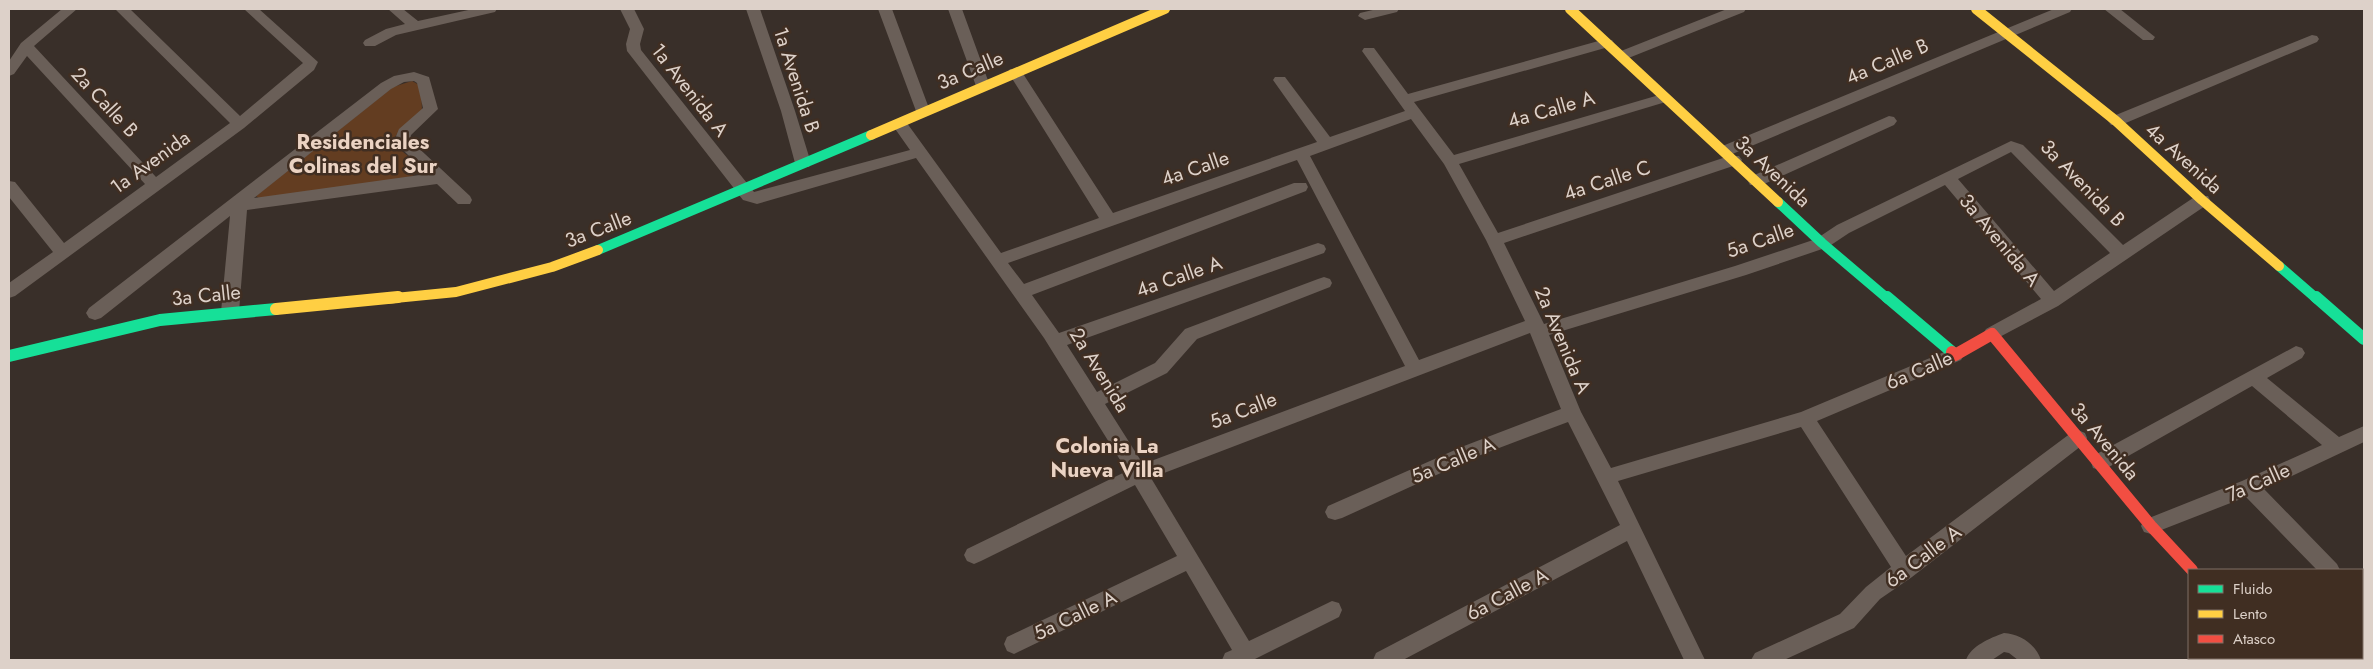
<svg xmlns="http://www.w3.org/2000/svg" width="2373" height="669" font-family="Jost,sans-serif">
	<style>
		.green { fill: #633d21 }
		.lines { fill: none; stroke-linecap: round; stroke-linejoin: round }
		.street { fill: #6a5f58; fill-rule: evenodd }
		.fast-far1 { stroke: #16e098; stroke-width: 10 }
		.fast { stroke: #16e098; stroke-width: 12 }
		.slow-far1 { stroke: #ffcf43; stroke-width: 10 }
		.slow { stroke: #ffcf43; stroke-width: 12 }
		.jam { stroke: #f24e42; stroke-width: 12 }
		.labels { text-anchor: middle; stroke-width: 5; stroke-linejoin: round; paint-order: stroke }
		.street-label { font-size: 20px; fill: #ddd1c9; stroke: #402e22 }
		.neighbourhood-label { font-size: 21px; font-weight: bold; fill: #ebd3c3; stroke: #402e22 }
	</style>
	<rect width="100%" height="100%" fill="#392f29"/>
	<path class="green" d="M 412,81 L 421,86 L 422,111 L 397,134 L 393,140 C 397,151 415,159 423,168 L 422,170 L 407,179 L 259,198 L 256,196 L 393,87 Z"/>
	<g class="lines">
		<path class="street" d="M 62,9 L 77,9 L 34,46 L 156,177 L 230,123 L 115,9 L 130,9 L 240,116 L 303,63 L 244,9 L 259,9 L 318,62 L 314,70 L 244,128 L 15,296 L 9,298 L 9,283 L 53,252 L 9,197 L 9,181 L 15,182 L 64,243 L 145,184 L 27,56 L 14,74 L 9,76 L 9,61 L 21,43 Z
			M 388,9 L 403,9 L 418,21 L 473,9 L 497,9 L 495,12 L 396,35 L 375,46 L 365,46 L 363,43 L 365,40 L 386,29 L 405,24 Z
			M 620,9 L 634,9 L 644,29 L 640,44 L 641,50 L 754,192 L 910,150 L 891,123 L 899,118 L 904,119 L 1001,253 L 1099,218 L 1008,72 L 1010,69 L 1020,69 L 1113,213 L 1317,142 L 1273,80 L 1275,77 L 1285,77 L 1330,137 L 1405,111 L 1362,51 L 1364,48 L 1374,48 L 1408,94 L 1602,40 L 1612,40 L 1614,43 L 1612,46 L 1414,102 L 1454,155 L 1659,95 L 1669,95 L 1671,98 L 1669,101 L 1459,164 L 1498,233 L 1729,156 L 1739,156 L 1742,160 L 1739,164 L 1504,243 L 1544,324 L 1735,266 L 1816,239 L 1837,225 L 2011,141 L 2023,145 L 2123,245 L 2196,196 L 2208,196 L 2210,200 L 2208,204 L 2058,306 L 1992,341 L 1986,339 L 1983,334 L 1986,329 L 2041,299 L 1945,185 L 1849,233 L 1828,247 L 1746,275 L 1549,335 L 1581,412 L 1611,468 L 1801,412 L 1949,350 L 1955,348 L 1961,350 L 1964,355 L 1961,360 L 1817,421 L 1906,556 L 2071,433 L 2078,430 L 2085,433 L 2087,438 L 2085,443 L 1912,577 L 1880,599 L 1854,628 L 1784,660 L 1751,660 L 1755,653 L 1840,614 L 1866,587 L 1891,567 L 1801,427 L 1618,481 L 1705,660 L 1684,660 L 1627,541 L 1403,660 L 1373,660 L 1376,653 L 1620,525 L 1568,422 L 1478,456 L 1342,518 L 1335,520 L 1328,518 L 1325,512 L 1328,506 L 1464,446 L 1561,409 L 1530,333 L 1151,478 L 1249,641 L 1332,601 L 1339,603 L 1342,610 L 1339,617 L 1253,660 L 1222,660 L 1225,653 L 1232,650 L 1186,571 L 1014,654 L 1007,651 L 1004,644 L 1007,637 L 1177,556 L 1135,485 L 981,561 L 974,564 L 967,561 L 964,555 L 967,549 L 1127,471 L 1044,338 L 916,158 L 757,204 L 743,200 L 627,51 L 626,44 L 630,29 ZM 1411,119 L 1444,164 L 1486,240 L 1525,321 L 1419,360 L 1310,156 ZM 2011,152 L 2110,253 L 2054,291 L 1958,179 ZM 1297,160 L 1405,366 L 1143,464 L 1105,404 L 1167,373 L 1197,339 L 1330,287 L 1332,283 L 1330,279 L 1324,277 L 1318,279 L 1185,329 L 1155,363 L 1097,392 L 1067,345 L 1324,253 L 1326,249 L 1324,245 L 1318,243 L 1312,245 L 1059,333 L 1032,295 L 1306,191 L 1308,187 L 1306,183 L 1294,183 L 1024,284 L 1008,263 Z
			M 746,9 L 760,9 L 795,111 L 811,163 L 809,167 L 797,167 L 795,163 L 781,111 Z
			M 878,9 L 892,9 L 930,111 L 928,114 L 918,114 L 916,111 Z
			M 948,9 L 962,9 L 990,86 L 988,89 L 983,91 L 976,86 Z
			M 1377,9 L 1399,9 L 1397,12 L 1365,20 L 1358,16 L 1360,13 Z
			M 1727,9 L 1746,9 L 1744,12 L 1626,59 L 1621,61 L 1614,56 L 1616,53 Z
			M 2054,9 L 2072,9 L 2070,12 L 1730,155 L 1720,155 L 1717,151 L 1720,147 Z
			M 2104,9 L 2120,9 L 2155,37 L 2153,40 L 2143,40 Z
			M 2312,35 L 2317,36 L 2319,39 L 2317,42 L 2121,125 L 2111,125 L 2108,121 L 2111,117 Z
			M 414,72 L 429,77 L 438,109 L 411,135 L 410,140 L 470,196 L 472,200 L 470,204 L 458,204 L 437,184 L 247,210 L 239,312 L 236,317 L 230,319 L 224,317 L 221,312 L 230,216 L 101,318 L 95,320 L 89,318 L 86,313 L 89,308 L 381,83 L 394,76 ZM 414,81 L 417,83 L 423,108 L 399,129 L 394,141 L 427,174 L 254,198 L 391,89 L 404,82 Z
			M 1889,116 L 1894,117 L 1897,121 L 1894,125 L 1762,185 L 1750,185 L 1748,181 L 1750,177 Z
			M 2296,346 L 2302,348 L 2305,353 L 2302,358 L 2267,378 L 2339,437 L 2364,426 L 2364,442 L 2264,489 L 2337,564 L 2340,570 L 2317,570 L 2246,497 L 2151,534 L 2144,532 L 2141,526 L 2144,520 L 2242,481 L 2322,445 L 2252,386 L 2107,468 L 2100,470 L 2093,468 L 2091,462 L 2093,456 Z
			M 2004,633 C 2021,634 2036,645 2041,660 L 2018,660 L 2009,653 L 2004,652 L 1992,660 L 1966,660 C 1971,646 1990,638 2004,633 Z"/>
		<path class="fast-far1" d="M 1778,202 L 1822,243 L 1888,299
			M 598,250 L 871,135
			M 2279,266 L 2317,299"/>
		<path class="fast" d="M 1887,297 L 1952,352
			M 2316,297 L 2364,339
			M 9,356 L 160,320 L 276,309"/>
		<path class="slow-far1" d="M 1570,9 L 1778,202
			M 1976,9 L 2116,121 L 2202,200 L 2279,266
			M 871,135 L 1165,9
			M 385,299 L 456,292 L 552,267 L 598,250"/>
		<path class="slow" d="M 276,309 L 398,297
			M 2272,658 L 2275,660"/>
		<path class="jam" d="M 1952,352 L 1955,355 L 1992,334 L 2151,526 L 2192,570"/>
	</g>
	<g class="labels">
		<g class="street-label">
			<text transform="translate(1887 61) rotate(-23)" y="7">4a Calle B</text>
			<text transform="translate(970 70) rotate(-23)" y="7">3a Calle</text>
			<text transform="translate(797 80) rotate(72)" y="7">1a Avenida B</text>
			<text transform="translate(690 90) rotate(52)" y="7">1a Avenida A</text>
			<text transform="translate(105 102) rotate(47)" y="7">2a Calle B</text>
			<text transform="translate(1551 109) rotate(-16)" y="7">4a Calle A</text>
			<text transform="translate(2184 158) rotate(42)" y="7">4a Avenida</text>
			<text transform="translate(150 162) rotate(-36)" y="7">1a Avenida</text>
			<text transform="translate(1195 168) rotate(-19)" y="7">4a Calle</text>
			<text transform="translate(1773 171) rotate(43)" y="7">3a Avenida</text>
			<text transform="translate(1607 180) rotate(-18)" y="7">4a Calle C</text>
			<text transform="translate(2083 183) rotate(46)" y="7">3a Avenida B</text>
			<text transform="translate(598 229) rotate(-21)" y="7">3a Calle</text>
			<text transform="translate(1760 240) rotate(-19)" y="7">5a Calle</text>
			<text transform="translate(2000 240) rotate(50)" y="7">3a Avenida A</text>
			<text transform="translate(1179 276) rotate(-19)" y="7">4a Calle A</text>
			<text transform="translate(206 295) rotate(-6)" y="7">3a Calle</text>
			<text transform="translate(1563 340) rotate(67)" y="7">2a Avenida A</text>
			<text transform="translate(1100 370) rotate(58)" y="7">2a Avenida</text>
			<text transform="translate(1919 370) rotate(-23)" y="7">6a Calle</text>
			<text transform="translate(1243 410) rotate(-21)" y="7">5a Calle</text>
			<text transform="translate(2105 441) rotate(50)" y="7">3a Avenida</text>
			<text transform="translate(1453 460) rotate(-23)" y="7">5a Calle A</text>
			<text transform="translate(2258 482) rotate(-24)" y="7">7a Calle</text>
			<text transform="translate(1923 556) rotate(-37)" y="7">6a Calle A</text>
			<text transform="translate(1507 594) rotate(-28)" y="7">6a Calle A</text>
			<text transform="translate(1075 615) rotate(-26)" y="7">5a Calle A</text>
		</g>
		<g class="neighbourhood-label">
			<text x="363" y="149">Residenciales<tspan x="363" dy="24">Colinas del Sur</tspan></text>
			<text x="1107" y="453">Colonia La<tspan x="1107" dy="24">Nueva Villa</tspan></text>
		</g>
	</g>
	<rect width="2373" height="669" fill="none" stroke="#ddd1c9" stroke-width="20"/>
	<rect x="2188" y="569" width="175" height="90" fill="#402e22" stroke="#7f6f65"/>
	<rect x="2198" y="585" width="25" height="8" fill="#16e098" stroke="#7f6f65"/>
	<text x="2233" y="594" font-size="15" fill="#ddd1c9">Fluido</text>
	<rect x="2198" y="610" width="25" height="8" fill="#ffcf43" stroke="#7f6f65"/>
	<text x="2233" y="619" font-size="15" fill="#ddd1c9">Lento</text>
	<rect x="2198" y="635" width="25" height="8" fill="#f24e42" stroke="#7f6f65"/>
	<text x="2233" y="644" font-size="15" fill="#ddd1c9">Atasco</text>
</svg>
